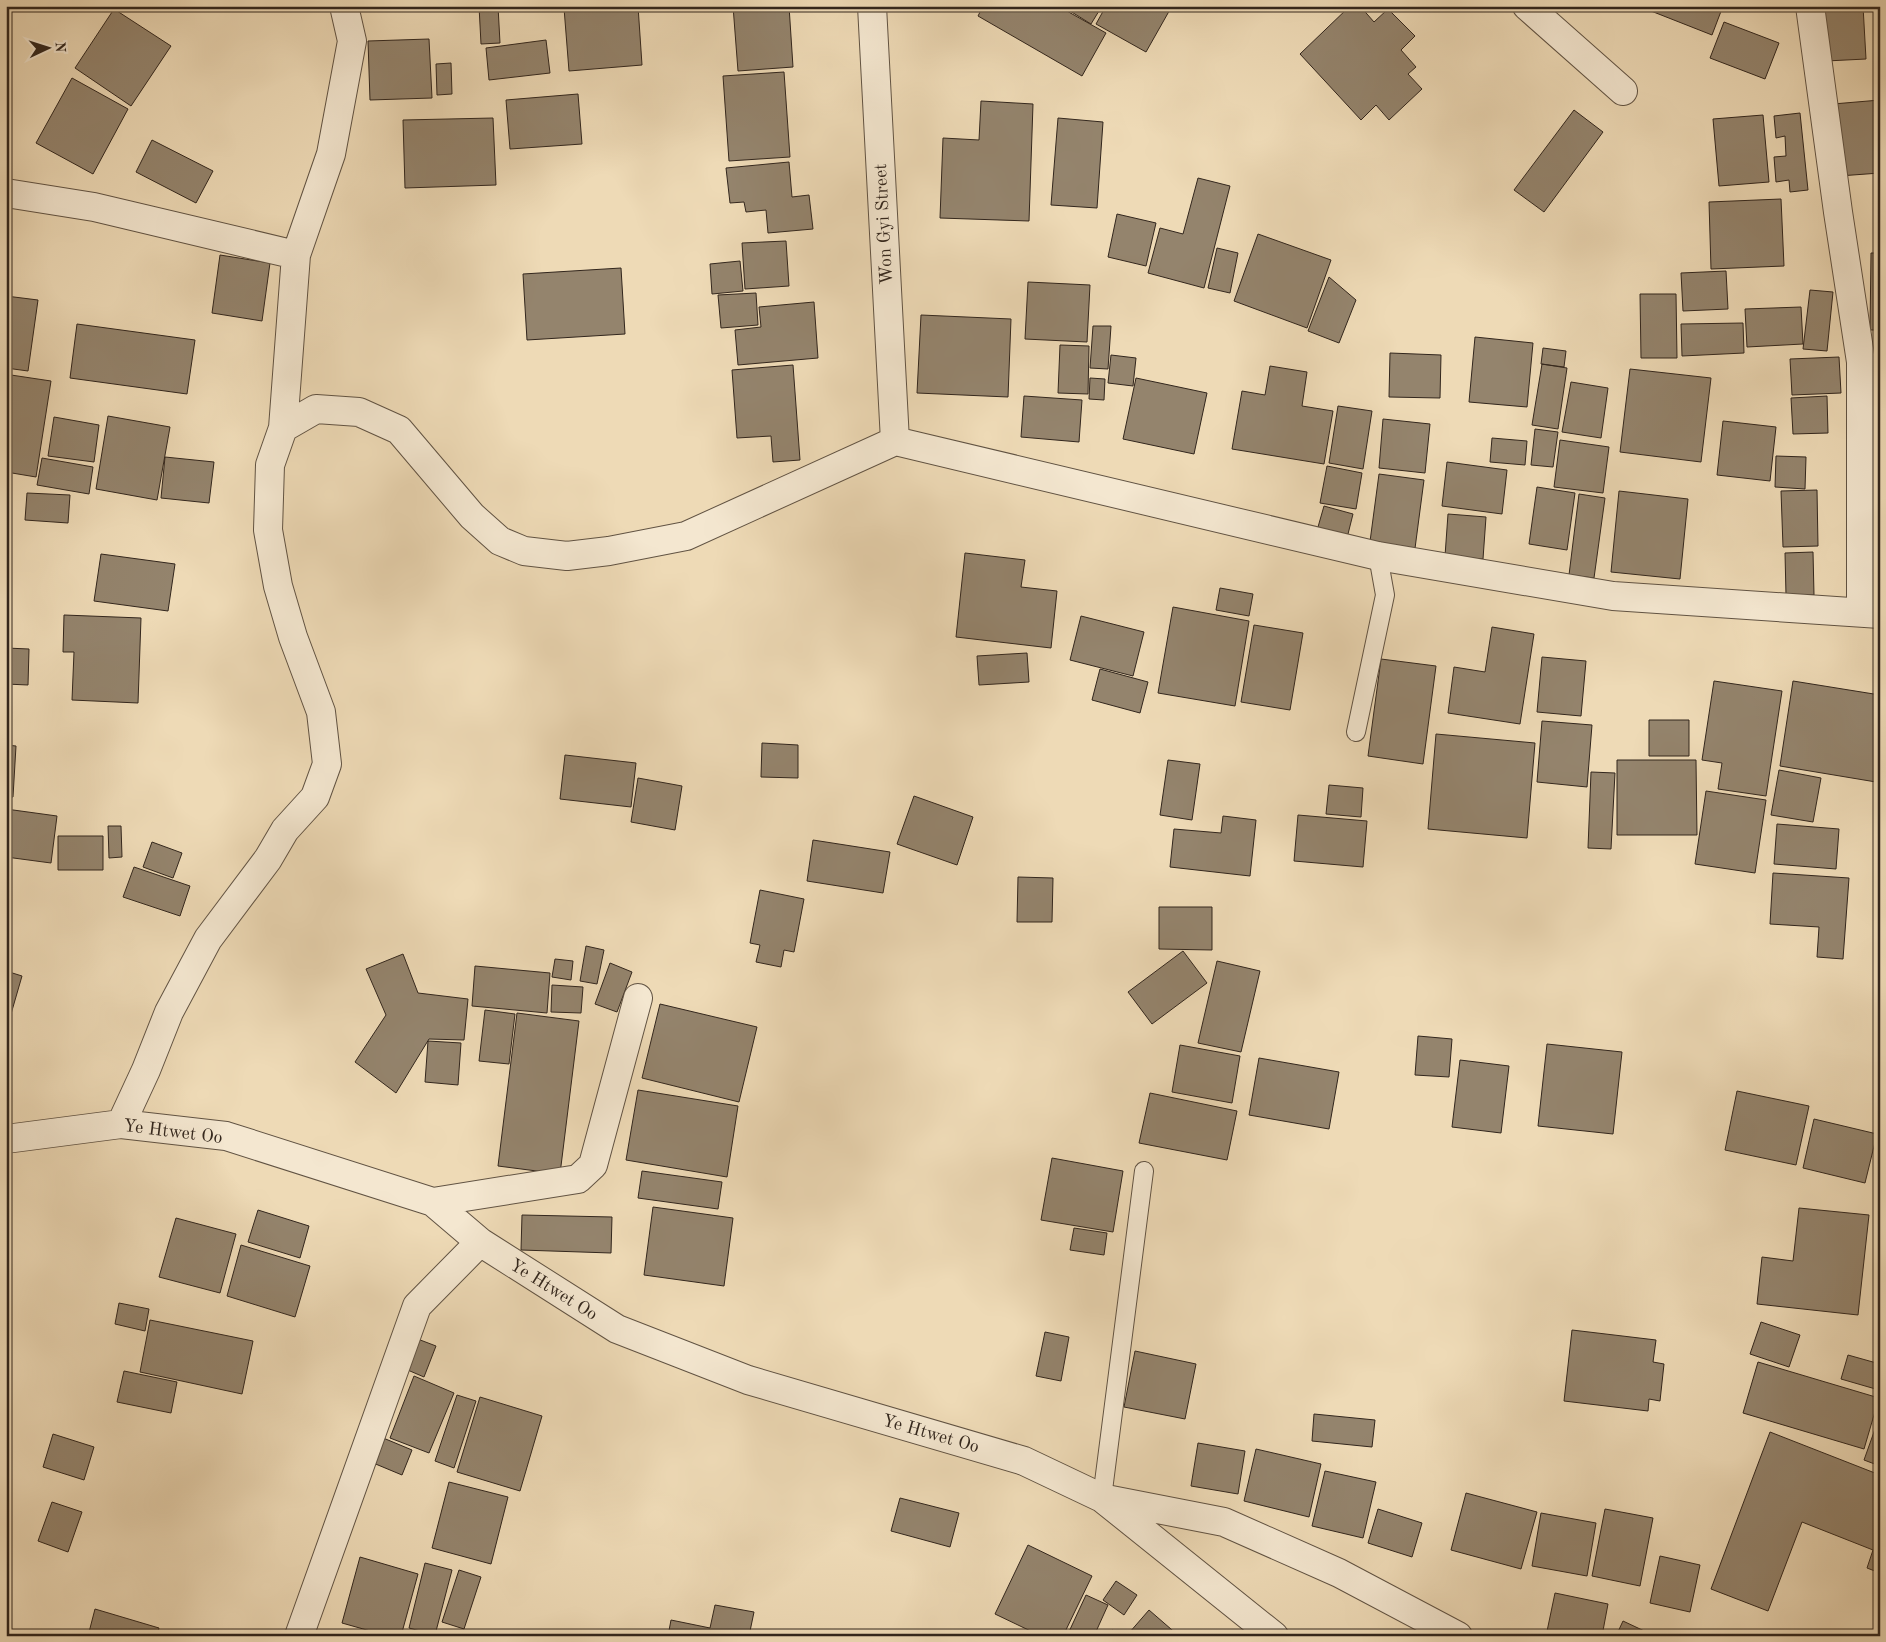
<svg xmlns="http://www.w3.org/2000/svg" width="1886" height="1642" font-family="'Old Standard TT',serif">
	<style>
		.building { fill: #94846d; stroke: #32261d }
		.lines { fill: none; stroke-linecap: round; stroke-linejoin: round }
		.service-casing { stroke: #615343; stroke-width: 20 }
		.minor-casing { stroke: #615343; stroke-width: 30 }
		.service { stroke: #f4e7d0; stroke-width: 18 }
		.minor { stroke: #f4e7d0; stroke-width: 28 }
		.labels { text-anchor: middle; stroke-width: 5; stroke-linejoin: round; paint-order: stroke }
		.street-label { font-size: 18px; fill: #32261d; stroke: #f4e7d0 }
	</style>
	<rect width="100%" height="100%" fill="#eedab6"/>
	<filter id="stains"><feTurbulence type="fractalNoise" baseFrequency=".004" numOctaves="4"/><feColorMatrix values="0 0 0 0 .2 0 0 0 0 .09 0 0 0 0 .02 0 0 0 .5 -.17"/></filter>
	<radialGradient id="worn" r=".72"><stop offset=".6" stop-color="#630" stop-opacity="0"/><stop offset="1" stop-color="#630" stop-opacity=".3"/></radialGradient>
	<path class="building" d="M 479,6 L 498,6 L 500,43 L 481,44 Z
		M 583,6 L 638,6 L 642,65 L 569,71 L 564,8 Z
		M 733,6 L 789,6 L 793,67 L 738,71 Z
		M 983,6 L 1058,6 L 1106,33 L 1082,76 L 978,16 Z
		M 1062,6 L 1102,6 L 1091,24 Z
		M 1106,6 L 1172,6 L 1146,52 L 1096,24 Z
		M 1350,6 L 1360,6 L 1374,22 L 1388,9 L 1415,36 L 1401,50 L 1416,67 L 1408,74 L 1422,89 L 1389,120 L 1376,105 L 1361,120 L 1300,54 Z
		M 1653,6 L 1723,6 L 1712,35 L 1651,11 Z
		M 1823,6 L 1863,6 L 1866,59 L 1826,61 Z
		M 114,9 L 171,46 L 131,106 L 75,68 Z
		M 1724,22 L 1779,43 L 1765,79 L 1710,58 Z
		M 429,39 L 432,98 L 370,100 L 368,41 Z
		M 546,40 L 550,73 L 489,80 L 486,48 Z
		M 451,63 L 452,94 L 437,95 L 436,64 Z
		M 784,72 L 790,157 L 729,161 L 723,76 Z
		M 72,78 L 128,109 L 93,174 L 36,143 Z
		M 578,94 L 582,144 L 510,149 L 506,100 Z
		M 1880,100 L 1880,173 L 1839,176 L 1833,104 Z
		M 981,101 L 1033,104 L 1029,221 L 940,218 L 943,138 L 979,140 Z
		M 1574,110 L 1603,132 L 1544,212 L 1514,190 Z
		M 1800,113 L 1808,190 L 1790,192 L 1789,180 L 1776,182 L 1774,157 L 1786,156 L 1785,136 L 1776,138 L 1774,116 Z
		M 1763,115 L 1769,182 L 1719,186 L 1713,119 Z
		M 493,118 L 496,185 L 405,188 L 403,120 Z
		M 1058,118 L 1103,122 L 1097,208 L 1051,205 Z
		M 152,140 L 213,171 L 196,203 L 136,172 Z
		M 789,162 L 792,197 L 809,195 L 813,229 L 768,233 L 766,210 L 746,212 L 744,202 L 730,203 L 726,168 Z
		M 1198,178 L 1230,186 L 1204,288 L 1148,273 L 1160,228 L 1183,234 Z
		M 1781,199 L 1784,266 L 1711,269 L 1709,202 Z
		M 1117,214 L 1156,223 L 1146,266 L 1108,257 Z
		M 1258,234 L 1331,260 L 1307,328 L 1234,301 Z
		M 786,241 L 789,286 L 745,289 L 742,243 Z
		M 1217,248 L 1238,253 L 1230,293 L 1208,288 Z
		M 1871,253 L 1880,253 L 1880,330 L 1870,330 Z
		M 220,255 L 270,263 L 262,321 L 212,313 Z
		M 740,261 L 743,291 L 712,294 L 710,264 Z
		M 621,268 L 625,334 L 527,340 L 523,274 Z
		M 1726,271 L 1728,309 L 1683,311 L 1681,273 Z
		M 1329,277 L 1356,300 L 1339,343 L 1308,331 Z
		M 1028,282 L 1090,285 L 1087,342 L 1025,339 Z
		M 1810,290 L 1833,292 L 1827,351 L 1803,349 Z
		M 756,293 L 758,325 L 721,328 L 718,295 Z
		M 1640,294 L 1676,294 L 1677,358 L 1641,358 Z
		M 6,296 L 38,300 L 28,371 L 6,368 Z
		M 814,302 L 818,358 L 738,365 L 735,330 L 761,327 L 759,307 Z
		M 1801,307 L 1803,344 L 1747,347 L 1745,309 Z
		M 921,315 L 1011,319 L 1008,397 L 917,393 Z
		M 1743,323 L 1744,353 L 1682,356 L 1681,324 Z
		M 77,324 L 195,340 L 187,394 L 70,378 Z
		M 1093,326 L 1111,326 L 1108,369 L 1090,368 Z
		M 1475,337 L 1533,343 L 1527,407 L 1469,402 Z
		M 1060,345 L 1089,346 L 1088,394 L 1058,393 Z
		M 1880,347 L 1880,398 L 1879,398 L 1874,348 Z
		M 1543,348 L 1566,351 L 1564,367 L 1541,364 Z
		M 1390,353 L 1441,355 L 1440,398 L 1389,397 Z
		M 1111,355 L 1136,358 L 1133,386 L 1108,383 Z
		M 1839,357 L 1841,393 L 1792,395 L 1790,359 Z
		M 1542,364 L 1567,368 L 1558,429 L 1532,425 Z
		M 793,365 L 800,460 L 773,462 L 771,436 L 737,438 L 732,370 Z
		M 1270,366 L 1307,372 L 1302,406 L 1333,411 L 1324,464 L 1232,449 L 1242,391 L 1265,395 Z
		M 1630,369 L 1711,378 L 1701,462 L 1620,452 Z
		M 11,375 L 51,381 L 36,477 L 6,472 L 6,404 Z
		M 1090,378 L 1105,379 L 1104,400 L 1089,399 Z
		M 1136,378 L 1207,393 L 1194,454 L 1123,439 Z
		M 1571,382 L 1608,388 L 1601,438 L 1562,432 Z
		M 1024,396 L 1082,400 L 1079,442 L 1021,437 Z
		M 1827,396 L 1828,433 L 1793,434 L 1791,398 Z
		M 1338,406 L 1372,411 L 1363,469 L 1329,463 Z
		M 108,416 L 170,427 L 157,500 L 96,489 Z
		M 54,417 L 99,425 L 94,462 L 48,456 Z
		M 1383,419 L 1430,424 L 1425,473 L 1379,468 Z
		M 1723,421 L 1776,427 L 1770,481 L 1717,475 Z
		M 1535,429 L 1558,432 L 1553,467 L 1531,465 Z
		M 1492,438 L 1527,441 L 1525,465 L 1490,462 Z
		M 1560,440 L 1609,447 L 1603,493 L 1554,487 Z
		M 1776,456 L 1806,457 L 1805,489 L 1775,487 Z
		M 165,457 L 214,462 L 209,503 L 161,498 Z
		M 42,458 L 93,467 L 89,494 L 37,485 Z
		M 1447,462 L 1507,470 L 1502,514 L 1442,506 Z
		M 1327,466 L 1362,473 L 1356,509 L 1320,503 Z
		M 1379,474 L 1424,480 L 1414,556 L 1369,549 Z
		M 1537,487 L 1575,493 L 1567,550 L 1529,544 Z
		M 1817,490 L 1818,546 L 1783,547 L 1781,491 Z
		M 1619,491 L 1688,499 L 1680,579 L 1611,572 Z
		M 27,493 L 70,495 L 68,523 L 25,520 Z
		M 1579,494 L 1605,498 L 1594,578 L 1569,575 Z
		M 1324,506 L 1353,514 L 1346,542 L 1316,534 Z
		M 1448,514 L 1486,517 L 1483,559 L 1445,556 Z
		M 1813,552 L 1814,595 L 1786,595 L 1785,553 Z
		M 965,553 L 1025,560 L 1021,587 L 1057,591 L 1051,648 L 956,637 Z
		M 101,554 L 175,564 L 168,611 L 94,601 Z
		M 1220,588 L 1253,594 L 1249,616 L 1216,610 Z
		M 1173,607 L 1249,621 L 1235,706 L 1158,693 Z
		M 64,615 L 141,618 L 138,703 L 72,700 L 74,652 L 63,652 Z
		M 1081,616 L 1144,632 L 1133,676 L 1070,660 Z
		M 1254,625 L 1303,633 L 1290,710 L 1241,702 Z
		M 1492,627 L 1534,634 L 1520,724 L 1448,713 L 1454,667 L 1485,672 Z
		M 6,648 L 29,649 L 28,685 L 6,684 Z
		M 1027,653 L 1029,682 L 979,685 L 977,656 Z
		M 1542,657 L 1586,661 L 1581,716 L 1537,712 Z
		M 1381,659 L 1436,666 L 1423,764 L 1368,756 Z
		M 1100,669 L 1148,682 L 1140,713 L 1092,700 Z
		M 1714,681 L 1782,691 L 1766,796 L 1718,789 L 1722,763 L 1702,760 Z
		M 1793,681 L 1880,695 L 1880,760 L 1876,782 L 1780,766 Z
		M 1649,720 L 1689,720 L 1689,756 L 1649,756 Z
		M 1542,721 L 1592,725 L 1587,787 L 1537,782 Z
		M 1436,734 L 1535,743 L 1527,838 L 1428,829 Z
		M 762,743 L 798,745 L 798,778 L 761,777 Z
		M 6,745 L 16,746 L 13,797 L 6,797 Z
		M 565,755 L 636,763 L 631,807 L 560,799 Z
		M 1168,760 L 1200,764 L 1192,820 L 1160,815 Z
		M 1617,760 L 1696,760 L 1697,835 L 1617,835 Z
		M 1779,770 L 1821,778 L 1813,822 L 1771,815 Z
		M 1591,772 L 1615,773 L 1611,849 L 1588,848 Z
		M 638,778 L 682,786 L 675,830 L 631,822 Z
		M 1329,785 L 1363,788 L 1361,817 L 1326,814 Z
		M 1706,791 L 1766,800 L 1755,873 L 1695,864 Z
		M 914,796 L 973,817 L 957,865 L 897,844 Z
		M 6,809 L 57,816 L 51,863 L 6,857 Z
		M 1298,815 L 1367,821 L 1363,867 L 1294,861 Z
		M 1223,816 L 1256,820 L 1250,876 L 1170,867 L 1174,829 L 1221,833 Z
		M 1777,824 L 1839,829 L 1836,869 L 1774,864 Z
		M 108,826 L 121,826 L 122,857 L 109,858 Z
		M 58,836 L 103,836 L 103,870 L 58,870 Z
		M 813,840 L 890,852 L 883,893 L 807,881 Z
		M 152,842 L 182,853 L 173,878 L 143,867 Z
		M 134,867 L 190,886 L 180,916 L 123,897 Z
		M 1773,873 L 1849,878 L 1843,959 L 1817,957 L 1819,927 L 1770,924 Z
		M 1018,877 L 1053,878 L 1052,922 L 1017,922 Z
		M 760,890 L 804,899 L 794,952 L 784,950 L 781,967 L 756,962 L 760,945 L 750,943 Z
		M 1159,907 L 1212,907 L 1212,950 L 1159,949 Z
		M 586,946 L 604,950 L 597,984 L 580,981 Z
		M 1183,951 L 1207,983 L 1152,1024 L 1128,992 Z
		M 403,954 L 418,993 L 468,999 L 464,1040 L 429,1039 L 396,1093 L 355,1062 L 386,1015 L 366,969 Z
		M 555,959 L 573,961 L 571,980 L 552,977 Z
		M 1217,961 L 1260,971 L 1241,1052 L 1198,1043 Z
		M 610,963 L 632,972 L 617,1012 L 595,1004 Z
		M 475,966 L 550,973 L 547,1013 L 472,1006 Z
		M 6,971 L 22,976 L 11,1014 L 6,1013 Z
		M 552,985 L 583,987 L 581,1013 L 551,1012 Z
		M 660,1004 L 757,1027 L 739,1102 L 642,1078 Z
		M 485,1010 L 515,1014 L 509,1064 L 479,1061 Z
		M 517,1013 L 579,1021 L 560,1174 L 498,1166 Z
		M 1418,1036 L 1452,1039 L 1449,1077 L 1415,1075 Z
		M 428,1041 L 461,1043 L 458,1085 L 425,1082 Z
		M 1547,1044 L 1622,1052 L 1613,1134 L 1538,1126 Z
		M 1180,1045 L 1240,1056 L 1232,1103 L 1172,1092 Z
		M 1259,1058 L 1339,1072 L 1329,1129 L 1249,1115 Z
		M 1460,1060 L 1509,1066 L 1501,1133 L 1452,1127 Z
		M 638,1090 L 738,1106 L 727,1177 L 626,1160 Z
		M 1737,1091 L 1809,1106 L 1796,1165 L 1725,1150 Z
		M 1150,1093 L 1237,1111 L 1227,1160 L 1139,1143 Z
		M 1814,1119 L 1877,1134 L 1865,1183 L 1803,1168 Z
		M 1052,1158 L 1123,1171 L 1113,1232 L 1041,1220 Z
		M 642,1171 L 722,1182 L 718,1209 L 638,1198 Z
		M 653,1207 L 733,1218 L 724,1286 L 644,1275 Z
		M 1799,1208 L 1869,1215 L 1858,1315 L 1757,1304 L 1762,1257 L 1793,1261 Z
		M 258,1210 L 309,1226 L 300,1258 L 248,1242 Z
		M 522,1215 L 612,1217 L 611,1253 L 521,1250 Z
		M 176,1218 L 236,1234 L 220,1293 L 159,1277 Z
		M 1074,1228 L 1107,1233 L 1104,1255 L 1070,1250 Z
		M 241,1245 L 310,1266 L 295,1317 L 227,1296 Z
		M 119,1303 L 149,1309 L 145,1331 L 115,1324 Z
		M 150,1320 L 253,1341 L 242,1394 L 140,1372 Z
		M 1761,1322 L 1800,1335 L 1789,1367 L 1750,1354 Z
		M 1572,1330 L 1656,1340 L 1653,1362 L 1664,1364 L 1660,1401 L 1649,1399 L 1648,1411 L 1564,1401 Z
		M 1045,1332 L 1069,1337 L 1061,1381 L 1036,1376 Z
		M 415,1338 L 436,1346 L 424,1377 L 403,1368 Z
		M 1135,1351 L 1196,1364 L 1185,1419 L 1124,1407 Z
		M 1848,1355 L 1880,1364 L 1879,1390 L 1841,1379 Z
		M 1758,1362 L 1879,1398 L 1864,1449 L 1743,1413 Z
		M 124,1371 L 177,1382 L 171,1413 L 117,1402 Z
		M 414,1376 L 454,1393 L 429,1453 L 390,1438 Z
		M 457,1395 L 476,1401 L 454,1468 L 435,1461 Z
		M 480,1397 L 542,1416 L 520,1491 L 457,1472 Z
		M 1314,1414 L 1375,1420 L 1372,1447 L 1312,1441 Z
		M 1880,1415 L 1880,1466 L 1864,1460 Z
		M 1770,1432 L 1880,1475 L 1880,1573 L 1867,1568 L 1873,1550 L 1802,1522 L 1768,1611 L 1711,1589 Z
		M 53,1434 L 94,1447 L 84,1480 L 43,1467 Z
		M 376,1435 L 412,1450 L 402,1475 L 366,1460 Z
		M 1198,1443 L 1245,1451 L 1238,1494 L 1191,1486 Z
		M 1256,1449 L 1321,1464 L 1309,1517 L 1244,1501 Z
		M 1325,1471 L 1376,1482 L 1363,1538 L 1312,1526 Z
		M 449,1482 L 508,1497 L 491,1564 L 432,1548 Z
		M 1466,1493 L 1537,1512 L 1521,1569 L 1451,1550 Z
		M 900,1498 L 959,1513 L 950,1547 L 891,1531 Z
		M 52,1502 L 82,1512 L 68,1552 L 38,1541 Z
		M 1378,1509 L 1422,1523 L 1412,1557 L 1368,1543 Z
		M 1605,1509 L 1653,1518 L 1640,1586 L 1592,1576 Z
		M 1541,1513 L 1596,1523 L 1587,1576 L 1532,1566 Z
		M 1028,1545 L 1092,1576 L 1063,1636 L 1041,1636 L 995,1614 Z
		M 1660,1556 L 1700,1565 L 1690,1612 L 1650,1603 Z
		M 360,1557 L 418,1574 L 401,1636 L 388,1636 L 342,1623 Z
		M 425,1563 L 452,1570 L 435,1635 L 409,1628 Z
		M 459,1570 L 481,1577 L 464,1629 L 442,1622 Z
		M 1116,1581 L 1137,1595 L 1124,1615 L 1103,1600 Z
		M 1555,1593 L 1608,1604 L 1602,1636 L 1546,1636 Z
		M 1086,1595 L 1108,1605 L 1094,1636 L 1067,1636 Z
		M 715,1605 L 754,1612 L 749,1636 L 668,1636 L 671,1620 L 710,1628 Z
		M 95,1609 L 159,1628 L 157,1636 L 88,1636 Z
		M 1149,1610 L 1179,1636 L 1132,1636 L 1129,1633 Z
		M 1623,1621 L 1655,1636 L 1616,1636 Z
		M 1112,1630 L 1121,1636 L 1108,1636 Z
		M 198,1631 L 214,1636 L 196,1636 Z"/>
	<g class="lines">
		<defs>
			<path id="service" d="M 1356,732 L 1385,595 L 1378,556
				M 1102,1498 L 1144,1171"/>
			<path id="minor" d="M 872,6 L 895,441
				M 1527,6 L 1623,91
				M 1810,6 L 1838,212 L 1861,362 L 1861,612
				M 6,193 L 94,207 L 296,255
				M 283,428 L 316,409 L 359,412 L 399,430 L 472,516 L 500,541 L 524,551 L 567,556 L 609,551 L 686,536 L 895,441 L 1378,556 L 1613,596 L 1880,614
				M 121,1124 L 146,1070 L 169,1012 L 208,939 L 268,859 L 285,830 L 315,797 L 327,764 L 321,712 L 293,637 L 278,586 L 268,530 L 270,465 L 283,428 L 296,255 L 331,154 L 352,41 L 344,6
				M 6,1139 L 121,1124 L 226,1136 L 433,1202 L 480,1242 L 617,1329 L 748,1380 L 1024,1461 L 1102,1498 L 1274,1636
				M 433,1202 L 578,1179 L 593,1165 L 638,998
				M 1106,1499 L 1224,1522 L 1339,1573 L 1458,1636
				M 299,1636 L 417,1306 L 480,1242"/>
		</defs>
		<use href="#service" class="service-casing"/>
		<use href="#minor" class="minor-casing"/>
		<use href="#service" class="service"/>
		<use href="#minor" class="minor"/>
	</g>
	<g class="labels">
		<g class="street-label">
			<text transform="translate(883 224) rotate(-93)" y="6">Won Gyi Street</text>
			<text transform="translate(173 1131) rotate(7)" y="6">Ye Htwet Oo</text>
			<text transform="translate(554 1289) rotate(32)" y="6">Ye Htwet Oo</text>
			<text transform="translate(931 1433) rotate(16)" y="6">Ye Htwet Oo</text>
		</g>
	</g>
	<rect width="1886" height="1642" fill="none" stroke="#eedab6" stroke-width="25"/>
	<rect x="8" y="8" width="1871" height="1627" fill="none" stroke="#32261d" stroke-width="2.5"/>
	<rect x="12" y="12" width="1861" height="1617" fill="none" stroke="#32261d"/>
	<g transform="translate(48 48) rotate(86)" stroke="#f4e7d0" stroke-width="4" paint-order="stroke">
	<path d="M0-4L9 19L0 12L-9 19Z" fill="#32261d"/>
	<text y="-8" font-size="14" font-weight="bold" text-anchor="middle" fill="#32261d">N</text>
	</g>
	<rect width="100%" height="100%" filter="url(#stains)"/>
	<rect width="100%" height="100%" fill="url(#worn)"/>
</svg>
